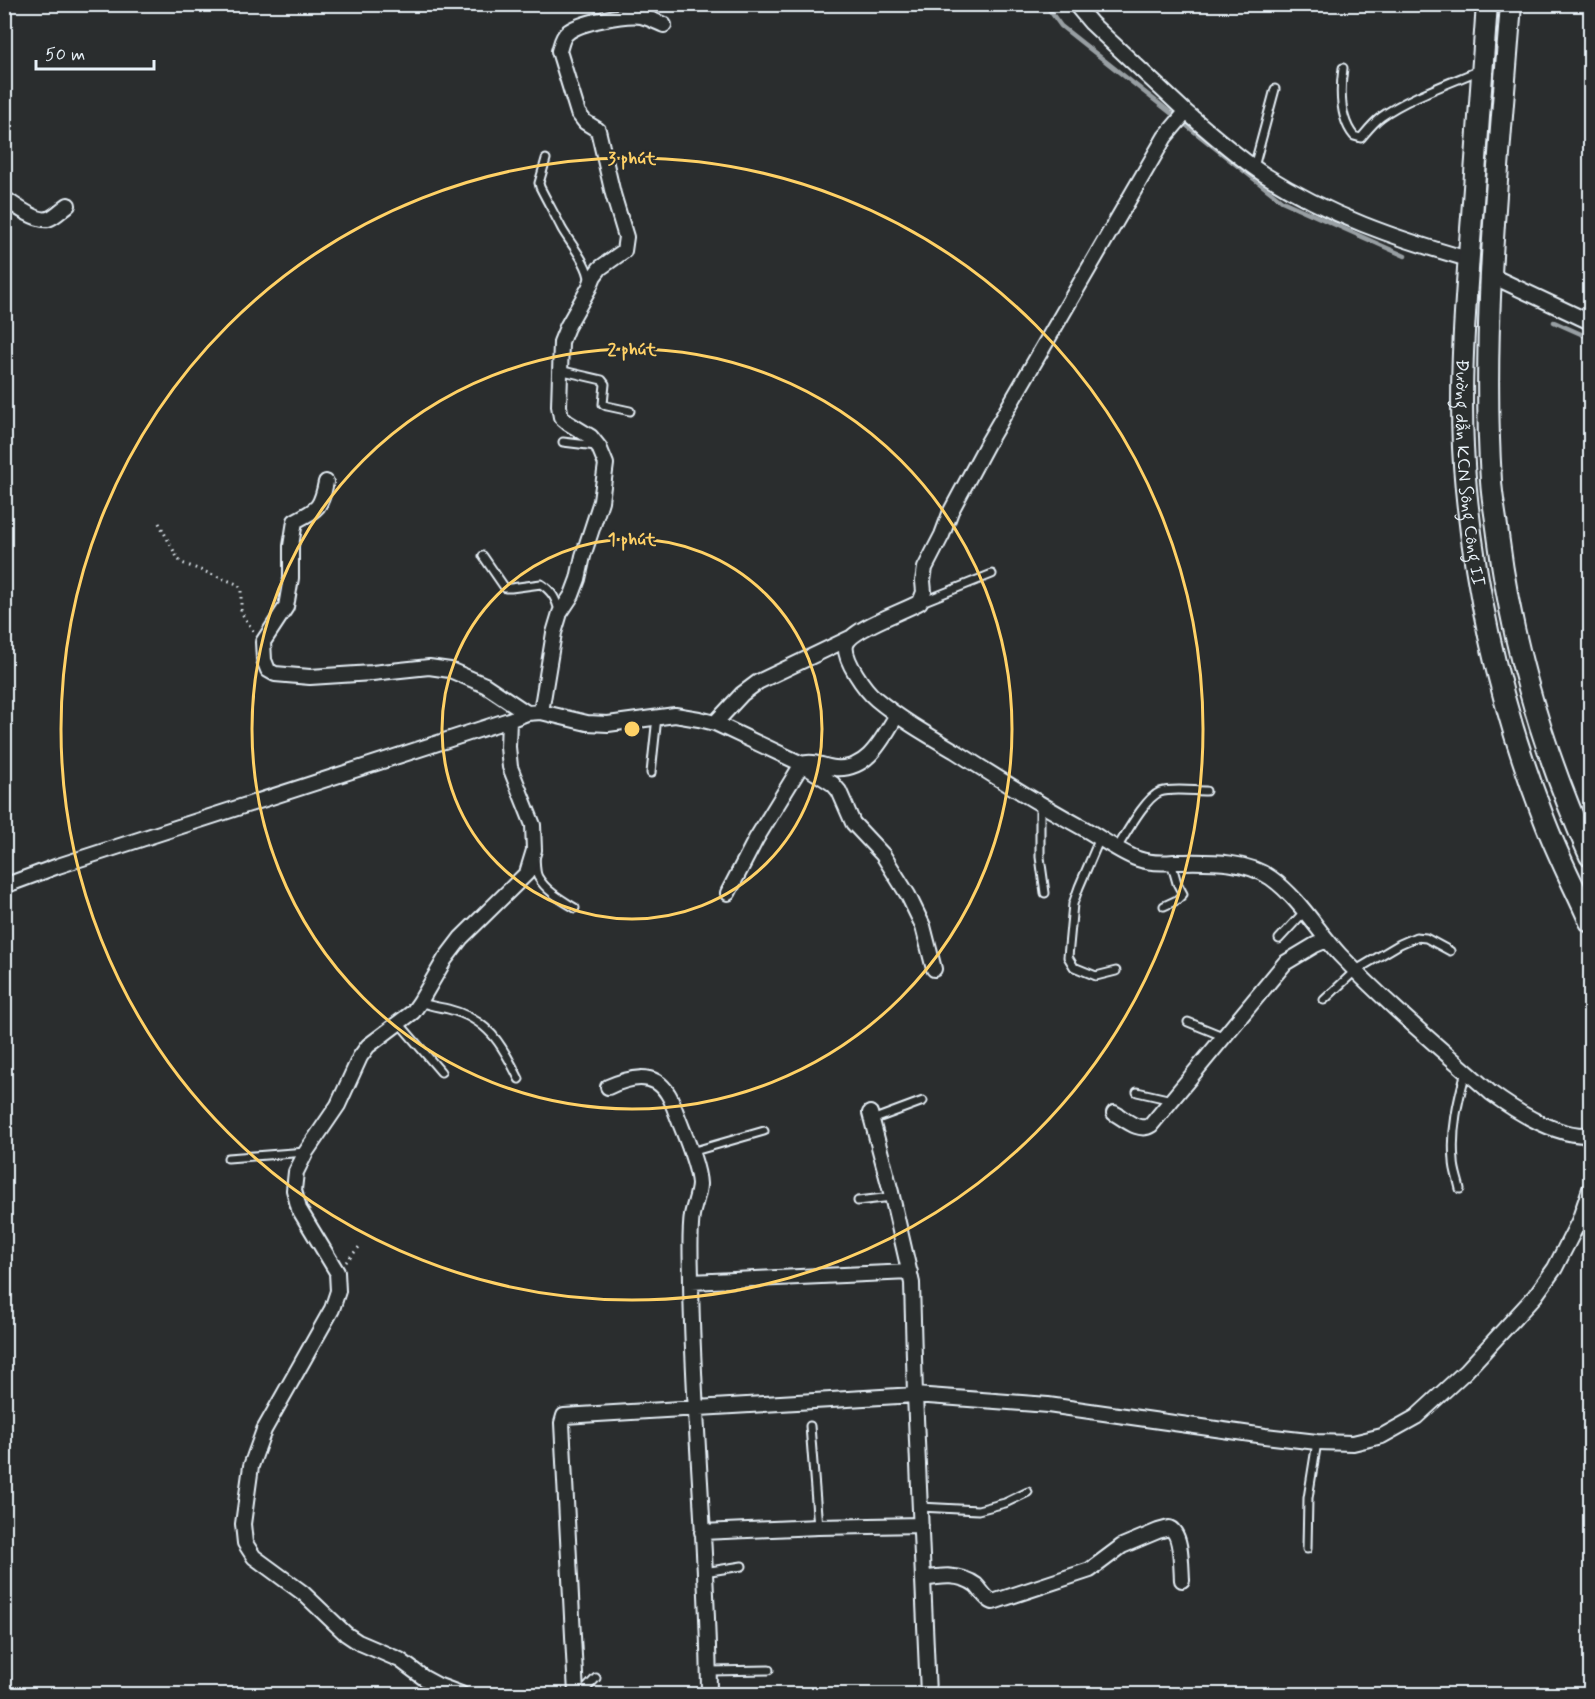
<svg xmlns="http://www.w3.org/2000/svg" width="1595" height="1699" font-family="Mynerve,sans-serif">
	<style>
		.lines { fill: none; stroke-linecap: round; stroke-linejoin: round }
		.stream { stroke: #989fa3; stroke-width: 4.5 }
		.lane-casing { stroke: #e8f1f8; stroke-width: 11 }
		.street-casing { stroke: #e8f1f8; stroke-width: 18 }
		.secondary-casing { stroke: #e8f1f8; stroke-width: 24 }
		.path { stroke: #e8f1f8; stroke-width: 3; stroke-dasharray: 1.5 4.5; stroke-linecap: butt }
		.lane { stroke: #2a2d2e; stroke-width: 7 }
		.street { stroke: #2a2d2e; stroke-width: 14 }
		.secondary { stroke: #2a2d2e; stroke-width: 20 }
		.ring { fill: none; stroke: #ffd166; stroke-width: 3 }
		.labels { text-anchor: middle; stroke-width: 4.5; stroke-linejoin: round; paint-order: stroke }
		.street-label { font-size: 18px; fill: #e8f1f8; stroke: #2a2d2e }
		.centre { fill: #ffd166; stroke: #2a2d2e; stroke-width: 3 }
		.ring-label { font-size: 18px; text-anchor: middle; font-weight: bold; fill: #ffd166; stroke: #2a2d2e; stroke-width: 4.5; stroke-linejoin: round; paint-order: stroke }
	</style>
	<rect width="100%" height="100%" fill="#2a2d2e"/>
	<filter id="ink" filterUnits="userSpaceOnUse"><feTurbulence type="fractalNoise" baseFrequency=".0167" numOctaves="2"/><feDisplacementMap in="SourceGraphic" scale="12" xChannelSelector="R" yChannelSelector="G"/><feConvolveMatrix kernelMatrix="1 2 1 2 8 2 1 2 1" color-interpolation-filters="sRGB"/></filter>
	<g filter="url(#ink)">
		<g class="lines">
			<path class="stream" d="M 1045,4 L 1061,26 L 1282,201 L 1405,256
				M 1554,322 L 1590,338"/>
			<defs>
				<path id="lane" d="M 1343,68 C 1340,90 1339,118 1354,136 L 1361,138 C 1367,131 1373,123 1381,117 C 1407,98 1450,83 1480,70
					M 546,159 L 539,183 L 540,187 C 547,201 555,215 562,229 C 570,243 589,265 589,280
					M 1254,167 L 1275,89
					M 559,370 L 602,380 L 605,384 L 603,404 L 607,406 L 630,411
					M 563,442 L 596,446
					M 483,556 L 505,588 L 511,588 L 541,584 C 552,591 556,599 559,611
					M 922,602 L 992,574
					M 651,773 L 657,717
					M 1040,804 L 1040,857 L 1045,893
					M 1100,838 L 1079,887 L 1073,904 L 1068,957 L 1074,967 L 1096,976 L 1116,971
					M 1117,848 C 1126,834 1145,798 1160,792 C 1171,788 1194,791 1206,791
					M 535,858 C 536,864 535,872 538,877 C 546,891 562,900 575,908
					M 1164,906 L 1177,900 L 1183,894 L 1177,883 L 1171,862
					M 1279,939 L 1304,912
					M 1324,1000 L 1356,970 L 1400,944 L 1416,937 L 1426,938 L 1450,951
					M 420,1002 C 430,1006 439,1007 448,1009 C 488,1019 502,1044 519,1079
					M 1188,1022 L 1225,1037
					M 399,1023 L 441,1072
					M 1137,1092 L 1172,1100
					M 872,1120 L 923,1101
					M 691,1152 L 764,1131
					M 228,1158 L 306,1152
					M 1460,1189 C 1458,1179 1454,1170 1454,1161 C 1451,1129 1458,1101 1466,1071
					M 858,1201 L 892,1197
					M 810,1426 L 818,1527
					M 920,1507 L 978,1510 L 1005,1503 L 1028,1492
					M 1307,1549 L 1308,1498 L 1317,1442
					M 704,1572 L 742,1566
					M 709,1671 L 769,1670
					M 581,1694 L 596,1678"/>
				<path id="street" d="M 1075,4 L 1091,23 L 1186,112
					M 4,198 C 14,205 37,222 48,219 C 55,217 62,209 68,205
					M 1468,259 C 1397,239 1328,215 1265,175 C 1237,157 1212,134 1186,112 L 1165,137 L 987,444 L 951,511 L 942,535 L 925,568 L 923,581 L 924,592 L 920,602 C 905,611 850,629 846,645 C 843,659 865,690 876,699 C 900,719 928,735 955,751 C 997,778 1039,804 1083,828 C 1101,838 1119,852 1138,859 C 1149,863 1162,863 1174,862 C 1205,862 1244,859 1271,878 C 1299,898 1317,930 1340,955 C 1387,1004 1440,1048 1491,1093 C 1517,1112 1556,1137 1590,1135
					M 1492,276 L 1590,322
					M 326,482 C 321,508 318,509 295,521 L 291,546 L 291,578 L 286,607 L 263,642 L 264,660 L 268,670 L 275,674 L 310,677 L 372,673 L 429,667 L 450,670 L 485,685 L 527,713
					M 541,712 L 554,633 L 560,613 L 572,595 L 578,579 L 583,556 L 601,501 L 606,464 L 599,447 L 591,437 L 568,423 L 561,417 L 559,406 L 561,342 L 567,327 L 589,288 L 594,276 L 600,268 L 624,251 L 626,237 L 613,194 L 598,130 L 585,122 L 578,113 L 559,51 C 561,45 562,37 567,33 C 579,22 625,14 641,16 C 649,18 657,22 664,25
					M 715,723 L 742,694 L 758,682 L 850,638
					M 4,886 L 58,866 L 509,720 L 527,713 L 541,712 L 587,723 L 608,724 L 675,715 L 699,719 L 715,723 L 802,764 L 833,784 L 839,791 L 853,823 L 883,855 L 908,895 L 923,926 L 934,969
					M 728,893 L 756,839 L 802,764 C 814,760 823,767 835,768 C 868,771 882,739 897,715
					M 608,1087 C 628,1078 654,1070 668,1094 C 672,1100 674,1108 677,1115 C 684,1134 698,1164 699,1184 C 699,1193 694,1205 692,1215 C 689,1236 691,1261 691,1283 C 693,1420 708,1557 709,1694
					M 870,1113 L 891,1192 L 912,1283 L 915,1395 L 928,1694
					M 1114,1113 C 1125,1119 1139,1133 1151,1125 L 1285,963 L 1315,945 L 1327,940
					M 691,1282 L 910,1272
					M 702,1532 L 818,1527 L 921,1525
					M 923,1579 C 941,1576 960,1573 976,1585 C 982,1591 985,1599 993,1602 L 1090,1570 L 1122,1546 L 1158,1531 L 1169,1528 C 1182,1533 1181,1566 1182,1580
					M 461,1694 L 437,1685 L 424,1678 L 400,1660 L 358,1642 L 346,1634 L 303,1593 L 254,1557 L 245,1543 L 243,1524 L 251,1466 L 264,1430 L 332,1309 L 338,1291 L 337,1272 L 299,1209 L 294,1190 L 296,1172 L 306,1152 L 338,1105 L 360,1057 L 368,1046 L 413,1012 L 420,1002 L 445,959 L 461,938 L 527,873 L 534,850 L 533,825 L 510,767 L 508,747 L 509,720
					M 576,1694 L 562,1423 L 564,1416 L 915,1395 L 1048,1405 L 1265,1436 L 1317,1442 L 1353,1443 L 1382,1436 L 1416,1417 L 1466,1371 L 1535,1296 L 1555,1268 L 1579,1221 L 1590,1189"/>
				<g id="secondary">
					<path id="s1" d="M 1487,4 C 1482,75 1477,146 1472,216 C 1465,307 1457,399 1466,489 C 1477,602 1503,713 1544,819 C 1557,854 1575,888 1590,922"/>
					<path d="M 1511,4 C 1499,162 1481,322 1491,481 C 1492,499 1496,517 1498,535 C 1512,647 1544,754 1590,856"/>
				</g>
			</defs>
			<use href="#lane" class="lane-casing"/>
			<use href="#street" class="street-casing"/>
			<use href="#secondary" class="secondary-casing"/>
			<path class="path" d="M 159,523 L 178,559 L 182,563 L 237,584 L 241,588 L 241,612 L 254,632
				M 346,1262 L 360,1246"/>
			<use href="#lane" class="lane"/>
			<use href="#street" class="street"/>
			<use href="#secondary" class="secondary"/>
		</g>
	</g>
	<g class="ring">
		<circle cx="632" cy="729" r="190"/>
		<circle cx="632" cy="729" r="380"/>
		<circle cx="632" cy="729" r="571"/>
	</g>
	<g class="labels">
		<g class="street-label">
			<text dy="6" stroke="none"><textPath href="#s1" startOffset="470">Đường dẫn KCN Sông Công II</textPath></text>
		</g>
	</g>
	<circle cx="632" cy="729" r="9" class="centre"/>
	<g class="ring-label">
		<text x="632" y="164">3 phút</text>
		<text x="632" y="355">2 phút</text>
		<text x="632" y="545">1 phút</text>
	</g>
	<rect width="1595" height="1699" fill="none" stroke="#2a2d2e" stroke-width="24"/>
	<rect x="12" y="12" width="1571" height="1675" fill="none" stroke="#e8f1f8" stroke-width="2" filter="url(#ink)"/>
	<path d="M36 60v9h118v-9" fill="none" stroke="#e8f1f8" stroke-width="3"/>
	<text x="45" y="60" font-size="18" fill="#e8f1f8" stroke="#2a2d2e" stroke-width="4.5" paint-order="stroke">50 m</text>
</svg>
